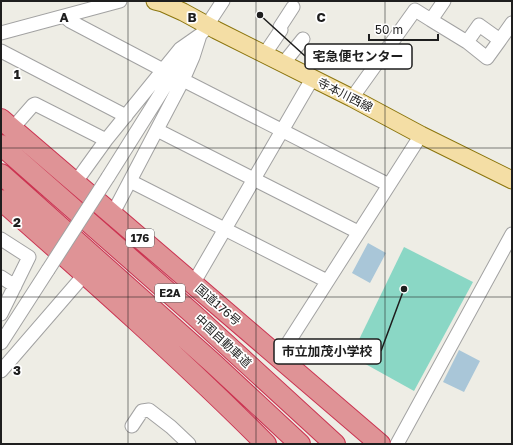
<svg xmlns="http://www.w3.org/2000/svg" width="513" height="445" font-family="'Golos Text','Noto Sans JP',sans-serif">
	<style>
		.pitch { fill: #8ad7c5 }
		.water { fill: #a9c6d8 }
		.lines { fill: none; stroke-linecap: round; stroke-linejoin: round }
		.minor-casing { stroke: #a2a2a2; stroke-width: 15 }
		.major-casing { stroke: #8b750d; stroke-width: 19 }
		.highway-casing { stroke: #cb3351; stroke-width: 22 }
		.minor { stroke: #fff; stroke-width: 13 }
		.major { stroke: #f4dea5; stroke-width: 17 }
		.highway { stroke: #df9396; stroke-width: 20 }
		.minor-bridge-casing { stroke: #a2a2a2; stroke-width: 15; stroke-linecap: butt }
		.minor-bridge { stroke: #fff; stroke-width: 13 }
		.grid { fill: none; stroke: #1e1e1e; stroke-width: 1; stroke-opacity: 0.55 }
		.labels { text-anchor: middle; stroke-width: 3.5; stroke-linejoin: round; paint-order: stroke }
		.shield { fill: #fff; stroke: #626262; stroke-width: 1 }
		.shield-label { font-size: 11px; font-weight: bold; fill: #1e1e1e }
		.street-label { font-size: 12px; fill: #1e1e1e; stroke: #fff }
		.grid-label { font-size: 13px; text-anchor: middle; font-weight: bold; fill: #1e1e1e; stroke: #fff; stroke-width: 3.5; stroke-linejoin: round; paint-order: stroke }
		.leader { fill: none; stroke: #1e1e1e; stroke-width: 1.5 }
		.callout-dot { fill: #1e1e1e; stroke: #fff; stroke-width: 1.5 }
		.callout { fill: #fff; stroke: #1e1e1e; stroke-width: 1.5 }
		.callout-label { font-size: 13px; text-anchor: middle; font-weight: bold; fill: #1e1e1e }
	</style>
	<rect width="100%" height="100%" fill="#eeede5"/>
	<path class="pitch" d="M 404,247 L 473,282 L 414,391 L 351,356 Z"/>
	<path class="water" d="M 368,243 L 386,253 L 370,283 L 352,273 Z
		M 459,350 L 480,361 L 464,392 L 443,382 Z"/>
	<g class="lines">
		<defs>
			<path id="minor" d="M 64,16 L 70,21 L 163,70
				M 431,20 L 467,42 L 487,58 L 500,40
				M 1,33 L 120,1
				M 202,33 L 223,1
				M 200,35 L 193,57 L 183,80 L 389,185
				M 467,42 L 479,25 L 500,40 L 512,23
				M 1,51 L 126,116
				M 264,55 L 281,30 L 280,27 L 293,7
				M 283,64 L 303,39
				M 352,98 L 415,10 L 431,20 L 444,1
				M 12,129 L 33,105 L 35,104 L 106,140
				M 157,130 L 358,232
				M 108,177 L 164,88 L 188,54
				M 130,181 L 327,281
				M 75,183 L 106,140 L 180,49 L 200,35
				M 112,215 L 183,80
				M 1,239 L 29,257 L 1,314
				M 1,277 L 15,286
				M 193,284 L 312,79
				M 1,343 L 48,270
				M 279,357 L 421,135
				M 1,371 L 85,274
				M 132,426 L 142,411 L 149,410 L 171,427 L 189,444
				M 397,444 L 512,234"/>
			<path id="major" d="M 155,1 L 163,3 L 183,12 L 216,30 L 352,98 L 421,135 L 512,180"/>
			<path id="highway" d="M 1,119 L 380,444
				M 1,145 L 192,313 L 335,444
				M 1,174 L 214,364 L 300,444
				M 1,200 C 91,279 181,359 266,444"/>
		</defs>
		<use href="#minor" class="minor-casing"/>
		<use href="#major" class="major-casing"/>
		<use href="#highway" class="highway-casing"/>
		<use href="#minor" class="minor"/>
		<use href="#major" class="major"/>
		<use href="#highway" class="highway"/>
		<defs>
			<path id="minor-bridge" d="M 48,270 L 108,177"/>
		</defs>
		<use href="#minor-bridge" class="minor-bridge-casing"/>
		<use href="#minor-bridge" class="minor-bridge"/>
	</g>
	<path class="grid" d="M 128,1 L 128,444M 256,1 L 256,444M 385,1 L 385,444M 1,148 L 512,148M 1,297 L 512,297"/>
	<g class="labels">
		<g class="shield">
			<rect x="126" y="229" width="28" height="18" rx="3"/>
			<rect x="155" y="284" width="30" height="18" rx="3"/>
		</g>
		<g class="shield-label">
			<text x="140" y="242">176</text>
			<text x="170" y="297">E2A</text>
		</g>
		<g class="street-label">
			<text transform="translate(345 95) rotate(27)" y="4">寺本川西線</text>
			<text transform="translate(218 305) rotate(41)" y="4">国道176号</text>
			<text transform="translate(223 341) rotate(43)" y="4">中国自動車道</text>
		</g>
	</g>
	<g class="grid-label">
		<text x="64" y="22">A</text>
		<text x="192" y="22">B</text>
		<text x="321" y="22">C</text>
		<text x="17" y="79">1</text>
		<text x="17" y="227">2</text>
		<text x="17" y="375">3</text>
	</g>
	<path class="leader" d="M260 15L305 56M404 289L381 351"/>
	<g class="callout-dot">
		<circle cx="260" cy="15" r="4"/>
		<circle cx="404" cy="289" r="4"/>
	</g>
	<g class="callout">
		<rect x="305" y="44" width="107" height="25" rx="4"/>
		<rect x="274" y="339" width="107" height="25" rx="4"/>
	</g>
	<g class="callout-label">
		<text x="358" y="61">宅急便センター</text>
		<text x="327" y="356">市立加茂小学校</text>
	</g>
	<rect width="513" height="445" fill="none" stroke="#1e1e1e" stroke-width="4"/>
	<path d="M369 34v6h69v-6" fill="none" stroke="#1e1e1e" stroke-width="2"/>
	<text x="375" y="34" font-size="12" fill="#1e1e1e" stroke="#ffffff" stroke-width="3" paint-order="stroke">50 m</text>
</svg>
